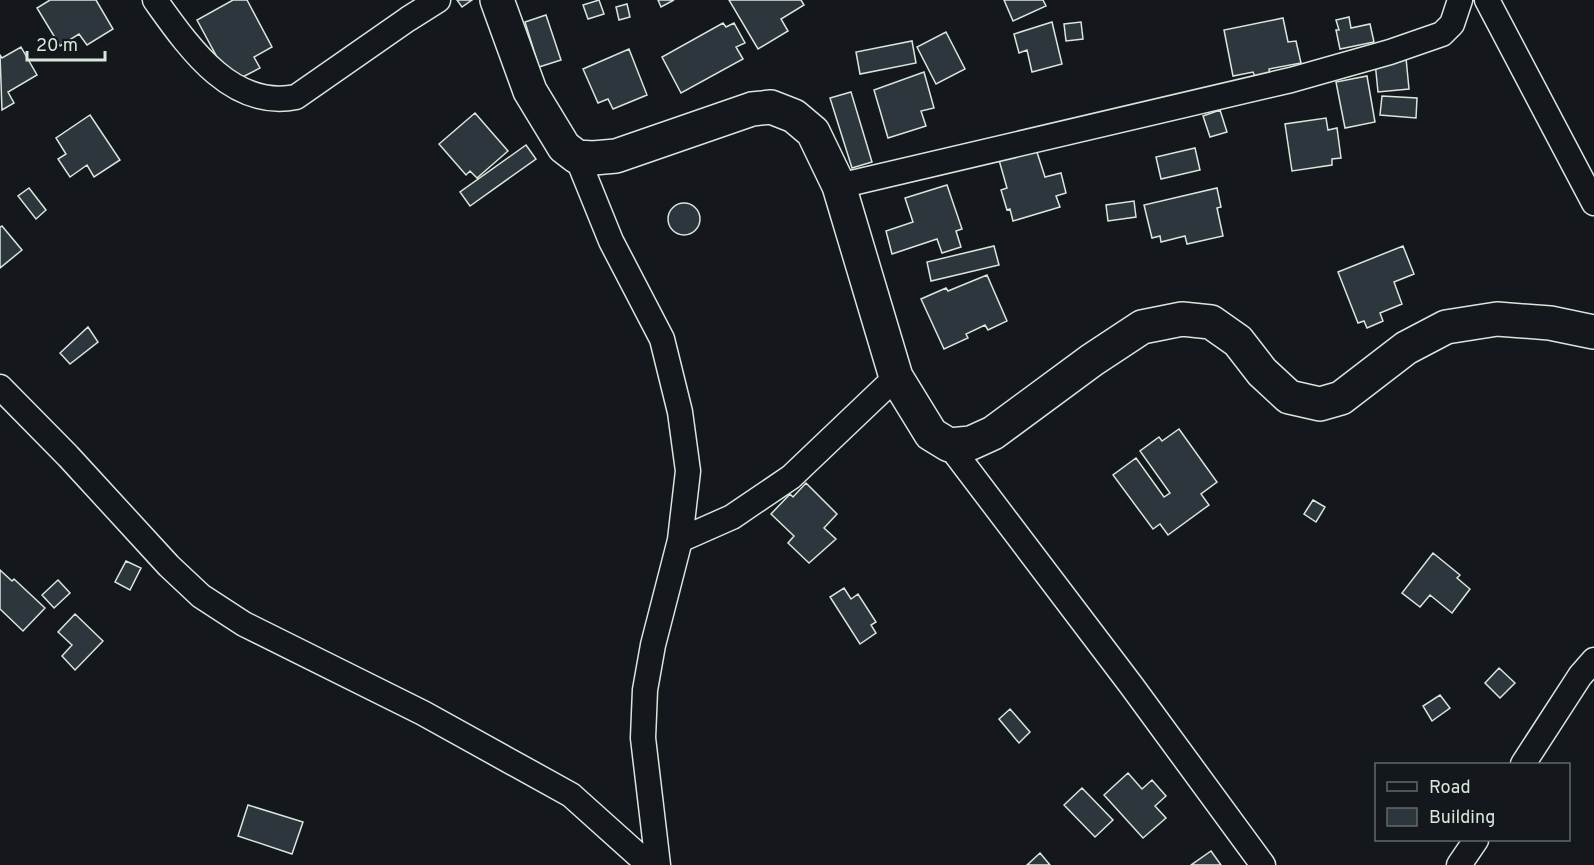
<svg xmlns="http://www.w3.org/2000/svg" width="1594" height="865" font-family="Overpass,sans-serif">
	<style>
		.building { fill: #2c363c; stroke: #d8e6dc; stroke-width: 1.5 }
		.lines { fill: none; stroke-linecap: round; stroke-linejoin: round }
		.street-casing { stroke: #d8e6dc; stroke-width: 27 }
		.secondary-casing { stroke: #d8e6dc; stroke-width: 36 }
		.street { stroke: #14181c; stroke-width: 24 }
		.secondary { stroke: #14181c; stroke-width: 33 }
	</style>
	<rect width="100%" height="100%" fill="#14181c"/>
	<path class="building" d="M 50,0 L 96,0 L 113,29 L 87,45 L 79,34 L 60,46 L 37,8 Z
		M 233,0 L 247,0 L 272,47 L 254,57 L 260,68 L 231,83 L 197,20 Z
		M 457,0 L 472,0 L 462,7 Z
		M 599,0 L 604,14 L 588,19 L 583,5 Z
		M 658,0 L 674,0 L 661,7 Z
		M 729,0 L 801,0 L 804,5 L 781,19 L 788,31 L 758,49 Z
		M 1004,0 L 1043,0 L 1046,6 L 1013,21 Z
		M 627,4 L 630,17 L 619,20 L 616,7 Z
		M 546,15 L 561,60 L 539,67 L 525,22 Z
		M 1349,17 L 1351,28 L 1370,24 L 1374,42 L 1340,49 L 1336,30 L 1339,30 L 1336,20 Z
		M 1283,18 L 1288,42 L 1296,41 L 1301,63 L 1269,69 L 1270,74 L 1255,77 L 1253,72 L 1233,76 L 1224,30 Z
		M 1052,22 L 1062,64 L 1032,72 L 1027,50 L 1019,53 L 1014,34 Z
		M 1081,22 L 1083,39 L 1066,41 L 1064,24 Z
		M 723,23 L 726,27 L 734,23 L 745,43 L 736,47 L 743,59 L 681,93 L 662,57 Z
		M 946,32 L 965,69 L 936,84 L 917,47 Z
		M 912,41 L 916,63 L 860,74 L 856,52 Z
		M 21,47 L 37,75 L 8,92 L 14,103 L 2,110 L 0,55 L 2,58 Z
		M 629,49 L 647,95 L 613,109 L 608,99 L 598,103 L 583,69 Z
		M 1406,58 L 1409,89 L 1378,92 L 1375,62 Z
		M 924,72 L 934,108 L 921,111 L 926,126 L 888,138 L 874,90 Z
		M 1367,76 L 1375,122 L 1345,128 L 1336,82 Z
		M 851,92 L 872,162 L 852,168 L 830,98 Z
		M 1382,96 L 1417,98 L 1416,118 L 1380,115 Z
		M 1220,110 L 1227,132 L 1210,137 L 1203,116 Z
		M 475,113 L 508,151 L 477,178 L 470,171 L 466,175 L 439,144 Z
		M 90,115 L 120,160 L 94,177 L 87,165 L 70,177 L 58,159 L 66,154 L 56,138 Z
		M 1326,118 L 1328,130 L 1337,128 L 1341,158 L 1332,159 L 1332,165 L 1292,171 L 1285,124 Z
		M 526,145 L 536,159 L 470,206 L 460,192 Z
		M 1195,148 L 1200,170 L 1161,179 L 1156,157 Z
		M 1036,149 L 1045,177 L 1061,173 L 1066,193 L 1056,196 L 1060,207 L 1013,221 L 1010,209 L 1007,210 L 1001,190 L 1007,188 L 999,160 Z
		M 947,185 L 962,229 L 956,231 L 961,247 L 942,253 L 937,239 L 892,254 L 886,231 L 913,222 L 905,198 Z
		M 29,188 L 46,210 L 36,219 L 18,196 Z
		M 1217,188 L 1221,207 L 1217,208 L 1223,236 L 1187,244 L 1185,236 L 1161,242 L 1160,236 L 1152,238 L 1144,205 Z
		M 1134,201 L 1136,217 L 1108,221 L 1106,205 Z
		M668 219a16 16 0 1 1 32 0a16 16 0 1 1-32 0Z
		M 2,226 L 22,250 L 0,268 L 0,227 Z
		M 994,246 L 999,265 L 931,281 L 927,262 Z
		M 1403,246 L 1414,274 L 1394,282 L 1402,304 L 1380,313 L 1383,321 L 1367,328 L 1364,321 L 1358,323 L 1338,272 Z
		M 987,275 L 1007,321 L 988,330 L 985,325 L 966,334 L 968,338 L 944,349 L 921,299 L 946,288 L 948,291 Z
		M 88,327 L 98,342 L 70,364 L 60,353 Z
		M 1179,429 L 1217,482 L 1201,494 L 1209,505 L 1168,535 L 1160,524 L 1153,529 L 1113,475 L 1136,458 L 1164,497 L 1170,493 L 1140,451 L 1159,437 L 1162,441 Z
		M 806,483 L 837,514 L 824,528 L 836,539 L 809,563 L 788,543 L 794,536 L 771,514 L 790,494 L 793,497 Z
		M 1313,500 L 1325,507 L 1316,522 L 1304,514 Z
		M 1433,553 L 1460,575 L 1457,578 L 1470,589 L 1452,613 L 1430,595 L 1420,607 L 1402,593 Z
		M 126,561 L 141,568 L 130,590 L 115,582 Z
		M 0,570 L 12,581 L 14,579 L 45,608 L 23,631 L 0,609 Z
		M 58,580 L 70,593 L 54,608 L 42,595 Z
		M 844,588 L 851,599 L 858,594 L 876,622 L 871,625 L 876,633 L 860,644 L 830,597 Z
		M 75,614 L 103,641 L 75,670 L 62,656 L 72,645 L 58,632 Z
		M 1499,668 L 1515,683 L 1500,698 L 1485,683 Z
		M 1440,695 L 1450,708 L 1432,721 L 1423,706 Z
		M 1010,709 L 1030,732 L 1019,743 L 999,719 Z
		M 1128,773 L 1142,789 L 1152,780 L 1166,796 L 1155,806 L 1166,818 L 1143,838 L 1104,795 Z
		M 1082,788 L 1113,820 L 1095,837 L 1064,805 Z
		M 248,805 L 303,822 L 292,854 L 238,836 Z
		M 1211,851 L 1221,865 L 1191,865 Z
		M 1040,853 L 1050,865 L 1027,865 Z"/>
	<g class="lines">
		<defs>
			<path id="street" d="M 155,0 C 188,46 231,110 296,97 L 408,19 L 438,0
				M 1487,0 L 1594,203
				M 577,157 L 611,241 L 662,339 L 680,412 L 688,471 L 680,540 L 653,645 L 645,690 L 643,738 L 658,865
				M 839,186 L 1291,80 L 1390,52 L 1442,34 L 1452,24 L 1460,0
				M 0,387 L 68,456 L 169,566 L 201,596 L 244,624 L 423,713 L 571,795 L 649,865
				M 949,445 L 1131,685 L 1263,865
				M 680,540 L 732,517 L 791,477 L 896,377
				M 1523,764 L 1580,676 L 1594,660
				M 1459,865 L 1476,840"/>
			<path id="secondary" d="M 497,0 L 530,91 L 564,147 L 577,157 L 593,158 L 616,156 L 752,109 L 771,107 L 794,116 L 813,132 L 839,186 L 896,377 L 931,434 L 949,445 L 971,443 L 993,433 L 1092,360 L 1142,327 L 1182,319 L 1211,322 L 1238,341 L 1262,372 L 1289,397 L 1320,404 L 1341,398 L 1406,348 L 1446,327 L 1497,319 L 1550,323 L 1594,332"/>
		</defs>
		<use href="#street" class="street-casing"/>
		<use href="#secondary" class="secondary-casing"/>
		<use href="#street" class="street"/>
		<use href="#secondary" class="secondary"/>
	</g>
	<rect x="1375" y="763" width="195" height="78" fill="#14181c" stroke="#626a69" stroke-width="1.5"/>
	<rect x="1387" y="782" width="30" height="9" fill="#14181c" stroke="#626a69" stroke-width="1.5"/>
	<text x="1429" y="793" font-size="18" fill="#d8e6dc">Road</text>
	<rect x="1387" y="808" width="30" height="18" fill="#2c363c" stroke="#626a69" stroke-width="1.5"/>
	<text x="1429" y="823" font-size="18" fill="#d8e6dc">Building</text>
	<path d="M27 51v9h78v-9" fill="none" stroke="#d8e6dc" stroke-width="3"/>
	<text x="36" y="51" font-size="18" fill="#d8e6dc" stroke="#14181c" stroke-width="4.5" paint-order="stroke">20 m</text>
</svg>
